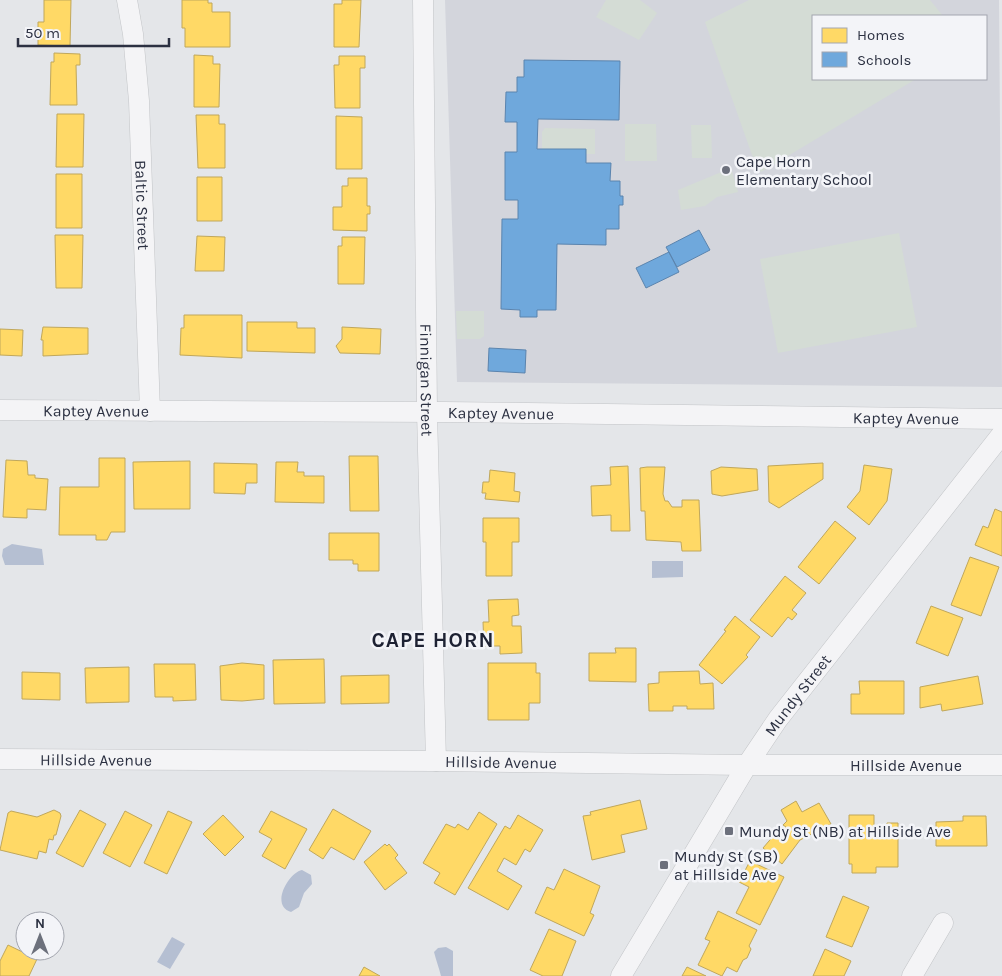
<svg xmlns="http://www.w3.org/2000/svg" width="1002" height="976" font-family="Karla,sans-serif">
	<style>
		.built { fill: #d3d5dc; fill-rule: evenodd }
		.green { fill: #d4dcd5 }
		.water { fill: #b5bfd2 }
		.homes { fill: #ffd966; stroke: #c0a75b }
		.schools { fill: #6fa8dc; stroke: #5b84ae }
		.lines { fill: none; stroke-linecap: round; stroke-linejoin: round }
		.minor-casing { stroke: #c2c4c7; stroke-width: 21 }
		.minor { stroke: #f4f4f6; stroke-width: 20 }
		.poi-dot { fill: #6c707c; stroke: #f3f4f8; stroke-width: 2 }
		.labels { text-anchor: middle; stroke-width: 5; stroke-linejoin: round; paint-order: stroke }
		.poi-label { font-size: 16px; fill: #2c3142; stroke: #f3f4f8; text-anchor: start }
		.street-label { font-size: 16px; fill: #2c3142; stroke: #f3f4f8 }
		.district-label { font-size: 21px; font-weight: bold; letter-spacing: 1px; fill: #1e2233; stroke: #f3f4f8 }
	</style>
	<rect width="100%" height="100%" fill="#e4e6e9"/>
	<path class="built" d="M 445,0 L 999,0 L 1002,387 L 457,382 ZM 813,16 L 986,16 L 986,79 L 813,79 Z"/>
	<path class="green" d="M 606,0 L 640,0 L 657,13 L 639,40 L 596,17 Z
		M 749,0 L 930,0 L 943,16 L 813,16 L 813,79 L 916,79 L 761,172 L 752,155 L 705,22 Z
		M 625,124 L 656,124 L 657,161 L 625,161 Z
		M 711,125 L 712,158 L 692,158 L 691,125 Z
		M 545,128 L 595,129 L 595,154 L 586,154 L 586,149 L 542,149 L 542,132 Z
		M 731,168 L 738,192 L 717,197 L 705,206 L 681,210 L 678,190 Z
		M 899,233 L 917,327 L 778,353 L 760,259 Z
		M 456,311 L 484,311 L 484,336 L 480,339 L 457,339 Z"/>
	<path class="water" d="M 12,544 L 42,549 L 44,565 L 5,565 L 2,556 L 3,549 Z
		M 652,561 L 683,561 L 683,577 L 652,578 Z
		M 302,870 L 311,875 L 312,884 L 304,893 L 299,907 L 291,912 C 270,906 288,873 302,870 Z
		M 172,937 L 185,944 L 170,969 L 157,962 Z
		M 446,947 L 453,951 L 453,976 L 441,976 C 439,968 436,960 434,952 L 438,948 Z"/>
	<path class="homes" d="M 44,0 L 71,0 L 70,46 L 38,45 L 38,22 L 44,22 Z
		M 182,0 L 208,0 L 208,3 L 212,3 L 212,12 L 230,12 L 230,47 L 185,47 L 185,28 L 182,28 Z
		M 342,0 L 361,0 L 359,47 L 334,47 L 334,4 L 342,4 Z
		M 54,53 L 80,54 L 80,65 L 76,65 L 77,105 L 50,105 L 51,62 L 54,62 Z
		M 194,55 L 213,56 L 213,64 L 220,64 L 219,107 L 194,107 Z
		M 339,56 L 365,56 L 365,68 L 360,68 L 360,108 L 335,108 L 334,65 L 339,65 Z
		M 57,114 L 84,114 L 83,167 L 56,167 Z
		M 196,115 L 219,115 L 219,124 L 225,124 L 225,168 L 198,168 Z
		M 336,116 L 362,117 L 362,169 L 336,169 Z
		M 56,174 L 82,174 L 82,228 L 56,228 Z
		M 197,177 L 222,177 L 222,221 L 197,221 Z
		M 348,178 L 367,178 L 367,206 L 370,206 L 370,214 L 367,214 L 367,231 L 333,230 L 333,207 L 342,207 L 342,186 L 348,186 Z
		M 55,235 L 83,235 L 82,288 L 56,288 Z
		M 197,236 L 225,237 L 224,271 L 195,271 Z
		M 342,237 L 365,237 L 364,284 L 338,284 L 338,246 L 342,246 Z
		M 184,315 L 242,315 L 242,358 L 180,355 L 181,328 L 184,328 Z
		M 247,322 L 297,322 L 297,328 L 315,328 L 315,353 L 247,351 Z
		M 43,327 L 88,328 L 88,354 L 43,356 L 43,340 L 41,340 Z
		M 342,327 L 381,329 L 380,354 L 340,353 L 336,346 L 342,339 Z
		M 0,329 L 23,330 L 22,356 L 0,355 Z
		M 349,456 L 378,456 L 379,511 L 350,511 Z
		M 99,458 L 125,458 L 125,532 L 111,532 L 107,540 L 96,540 L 96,535 L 59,535 L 60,487 L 99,487 Z
		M 6,460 L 27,461 L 28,475 L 35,475 L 35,478 L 48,479 L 46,510 L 27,509 L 27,518 L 3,517 Z
		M 190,461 L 190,509 L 134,509 L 133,462 Z
		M 276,462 L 298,462 L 297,472 L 304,472 L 304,476 L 324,476 L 324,503 L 275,502 Z
		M 214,463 L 257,464 L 257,483 L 246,483 L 245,494 L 214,493 Z
		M 823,463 L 823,479 L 779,508 L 769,502 L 768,466 Z
		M 864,465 L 892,469 L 887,501 L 869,525 L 847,507 L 860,491 Z
		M 628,466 L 630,531 L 611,531 L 611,515 L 592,516 L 591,486 L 611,485 L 610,467 Z
		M 647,467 L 665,467 L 663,494 L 665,501 L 668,501 L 672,507 L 682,507 L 682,500 L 699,500 L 701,551 L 682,551 L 681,542 L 646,540 L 645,511 L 641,511 L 640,468 Z
		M 721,467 L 757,469 L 758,490 L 722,496 L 712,494 L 711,471 Z
		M 490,470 L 515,473 L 514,491 L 520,492 L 519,502 L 485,499 L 486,493 L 482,493 L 483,482 L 489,482 Z
		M 995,509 L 1002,512 L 1002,556 L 975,545 L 983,526 L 988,528 Z
		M 483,518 L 519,518 L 519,542 L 512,542 L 512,576 L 486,576 L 486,542 L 483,542 Z
		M 835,521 L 856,538 L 819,584 L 798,567 Z
		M 329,533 L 379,533 L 379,571 L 358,571 L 358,564 L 353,564 L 353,560 L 329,560 Z
		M 970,557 L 999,567 L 981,616 L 951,605 Z
		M 785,576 L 806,593 L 792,610 L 797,614 L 792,620 L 788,617 L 772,637 L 750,620 Z
		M 518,599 L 519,615 L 512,616 L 512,626 L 521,626 L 522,653 L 500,654 L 500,646 L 484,646 L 483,622 L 489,622 L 488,600 Z
		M 931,606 L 963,618 L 948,656 L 916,643 Z
		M 735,616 L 760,637 L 746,655 L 748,657 L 722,684 L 699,665 L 726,631 L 724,630 Z
		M 615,648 L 636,648 L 636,682 L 589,681 L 589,653 L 616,653 Z
		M 324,659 L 325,703 L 274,704 L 273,660 Z
		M 242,663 L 264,665 L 264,699 L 242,701 L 221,700 L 220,666 Z
		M 488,663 L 536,663 L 536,673 L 540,673 L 540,703 L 529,703 L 529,720 L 488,720 Z
		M 154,664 L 195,664 L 196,700 L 173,701 L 173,697 L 155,697 Z
		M 129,667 L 129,702 L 86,703 L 85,668 Z
		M 699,671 L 700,684 L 713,683 L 714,709 L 687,709 L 687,706 L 673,706 L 673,711 L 649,711 L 648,684 L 659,683 L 659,672 Z
		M 22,672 L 60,673 L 60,700 L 22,699 Z
		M 389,675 L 389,703 L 341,704 L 341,676 Z
		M 978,676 L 983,704 L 942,711 L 941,704 L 920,708 L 920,687 Z
		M 859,681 L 904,681 L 904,714 L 851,714 L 851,694 L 860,694 Z
		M 640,800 L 647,829 L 621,835 L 625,852 L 592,860 L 583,816 L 591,815 L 590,812 Z
		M 796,801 L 802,812 L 819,803 L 831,824 L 800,840 L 782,864 L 763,848 L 775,834 L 778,837 L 786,827 L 783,825 L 787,821 L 781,810 Z
		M 333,809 L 371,831 L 354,860 L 331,847 L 323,859 L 309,850 Z
		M 54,810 L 60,813 L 61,816 L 56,835 L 54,835 L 53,840 L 49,839 L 46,853 L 39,851 L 37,859 L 0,850 L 8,813 L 11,811 L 37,817 Z
		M 80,810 L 106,824 L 83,867 L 56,853 Z
		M 125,811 L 152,825 L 130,867 L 103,853 Z
		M 168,811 L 192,822 L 167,874 L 144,863 Z
		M 271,811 L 307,829 L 285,869 L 262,856 L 272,839 L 259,832 Z
		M 479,812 L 497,824 L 455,895 L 434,883 L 440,873 L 423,863 L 446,824 L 455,828 L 458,824 L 468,830 Z
		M 223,815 L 244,837 L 225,856 L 203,834 Z
		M 518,815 L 543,830 L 530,852 L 525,849 L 516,865 L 504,858 L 497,871 L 522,886 L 508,910 L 468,888 L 505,826 L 510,829 Z
		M 849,815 L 874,815 L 874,830 L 887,830 L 887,823 L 898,823 L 898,867 L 876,867 L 876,873 L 852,873 L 852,864 L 849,864 Z
		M 963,816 L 986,816 L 987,846 L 936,846 L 936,822 L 963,821 Z
		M 385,844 L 387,846 L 389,844 L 398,855 L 395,858 L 407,873 L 385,890 L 364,862 Z
		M 750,861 L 784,877 L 760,925 L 736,913 L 749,887 L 739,882 Z
		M 564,869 L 600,886 L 590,913 L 594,915 L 584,936 L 535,913 L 547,887 L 554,890 Z
		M 843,896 L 869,907 L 852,947 L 826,937 Z
		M 718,911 L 757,930 L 749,946 L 751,949 L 747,958 L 743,960 L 737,972 L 727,967 L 722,976 L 698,965 L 710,941 L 705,939 Z
		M 549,929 L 576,941 L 562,976 L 543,976 L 530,970 Z
		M 8,945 L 37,959 L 29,976 L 0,976 L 0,961 Z
		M 825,949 L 851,961 L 844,976 L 813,976 Z
		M 364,967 L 380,976 L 359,976 Z
		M 687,967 L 706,976 L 682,976 Z"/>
	<path class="schools" d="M 524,60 L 620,61 L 619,120 L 538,119 L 537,149 L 586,149 L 586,163 L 611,163 L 610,181 L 620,181 L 620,196 L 623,196 L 623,205 L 619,205 L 619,229 L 606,229 L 606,245 L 557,244 L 556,310 L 537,310 L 537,317 L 520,317 L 520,310 L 501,309 L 502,219 L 518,219 L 518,200 L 505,200 L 505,152 L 517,152 L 517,122 L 505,122 L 506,92 L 517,92 L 517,77 L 524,77 Z
		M 699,230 L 710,250 L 677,267 L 666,247 Z
		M 669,252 L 679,272 L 646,288 L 636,268 Z
		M 489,348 L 526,350 L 525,373 L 488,371 Z"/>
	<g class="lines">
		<defs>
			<g id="minor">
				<path id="s1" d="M 127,0 L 133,34 L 139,101 L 150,411"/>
				<path id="s2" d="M 423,0 L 427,412 L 436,761"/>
				<path id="s3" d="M 0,410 L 444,412 L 1002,419"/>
				<path id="s4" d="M 0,759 L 436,761 L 747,765 L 1002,765"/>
				<path id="s5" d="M 621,976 L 747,765 L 778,719 L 1002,434"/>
				<path d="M 912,976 L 943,923"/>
			</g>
		</defs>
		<use href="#minor" class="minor-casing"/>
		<use href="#minor" class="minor"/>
	</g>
	<g class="poi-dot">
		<circle cx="726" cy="170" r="5"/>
		<rect x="724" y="826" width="10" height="10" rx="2.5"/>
		<rect x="659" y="860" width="10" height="10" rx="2.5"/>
	</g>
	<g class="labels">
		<g class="poi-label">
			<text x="736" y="167">Cape Horn<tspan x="736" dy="18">Elementary School</tspan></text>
			<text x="739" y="837">Mundy St (NB) at Hillside Ave</text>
			<text x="674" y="862">Mundy St (SB)<tspan x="674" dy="18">at Hillside Ave</tspan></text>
		</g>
		<g class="street-label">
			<text dy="6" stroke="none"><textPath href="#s1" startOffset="206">Baltic Street</textPath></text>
			<text dy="6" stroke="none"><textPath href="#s2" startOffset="380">Finnigan Street</textPath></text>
			<text dy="6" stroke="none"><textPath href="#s3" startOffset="96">Kaptey Avenue</textPath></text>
			<text dy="6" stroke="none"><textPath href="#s3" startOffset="501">Kaptey Avenue</textPath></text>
			<text dy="6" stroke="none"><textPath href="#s3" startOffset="906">Kaptey Avenue</textPath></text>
			<text dy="6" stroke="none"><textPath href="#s5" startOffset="332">Mundy Street</textPath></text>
			<text dy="6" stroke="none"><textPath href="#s4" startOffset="96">Hillside Avenue</textPath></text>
			<text dy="6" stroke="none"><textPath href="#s4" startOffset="501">Hillside Avenue</textPath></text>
			<text dy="6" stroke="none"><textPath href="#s4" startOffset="906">Hillside Avenue</textPath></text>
		</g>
		<g class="district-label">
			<text x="433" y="647">CAPE HORN</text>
		</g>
	</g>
	<rect x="812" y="15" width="175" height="65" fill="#f3f4f8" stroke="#a3a6af"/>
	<rect x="822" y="28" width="25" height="15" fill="#ffd966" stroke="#a3a6af"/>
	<text x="857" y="40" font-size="15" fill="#2c3142">Homes</text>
	<rect x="822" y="52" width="25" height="15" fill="#6fa8dc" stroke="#a3a6af"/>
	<text x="857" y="65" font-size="15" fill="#2c3142">Schools</text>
	<g transform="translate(40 936)"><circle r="24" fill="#f3f4f8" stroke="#a3a6af"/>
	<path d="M0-4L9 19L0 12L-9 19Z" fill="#6c707c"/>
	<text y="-8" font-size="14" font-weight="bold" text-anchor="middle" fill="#2c3142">N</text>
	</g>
	<path d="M18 38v8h151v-8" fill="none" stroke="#2c3142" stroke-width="2.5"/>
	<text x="25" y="38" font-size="15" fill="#2c3142" stroke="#f3f4f8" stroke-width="4" paint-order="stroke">50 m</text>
</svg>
